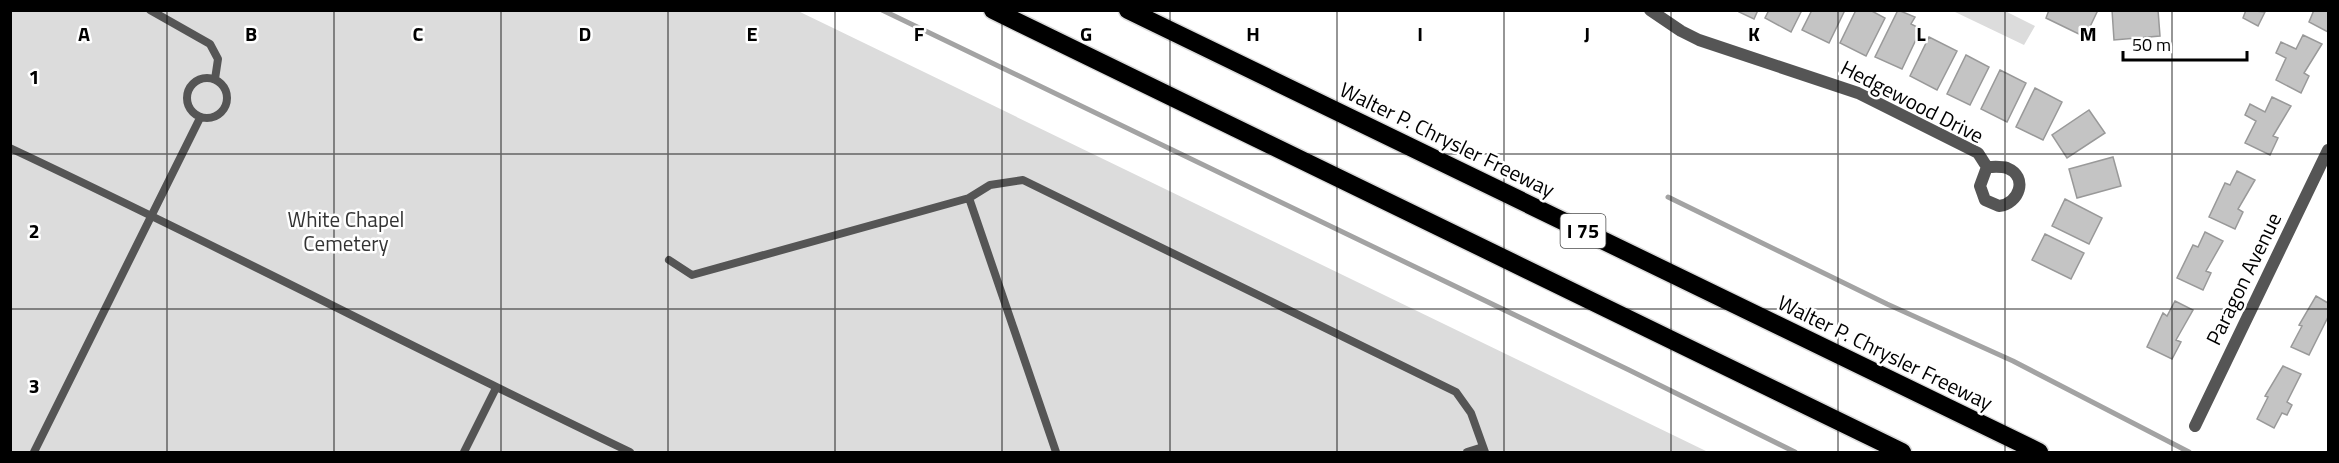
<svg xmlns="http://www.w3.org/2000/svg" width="2339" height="463" font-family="'Titillium Web',sans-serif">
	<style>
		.green { fill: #dcdcdc }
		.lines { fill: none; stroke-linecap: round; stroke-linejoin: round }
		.stream { stroke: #a3a3a3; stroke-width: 5 }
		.building { fill: #c4c4c4; stroke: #999; stroke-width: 1.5 }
		.motorway-casing { stroke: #dbdbdb; stroke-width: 21 }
		.service { stroke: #555; stroke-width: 8 }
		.minor { stroke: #555; stroke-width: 12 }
		.motorway { stroke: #000; stroke-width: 18 }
		.grid { fill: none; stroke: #000; stroke-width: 1.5; stroke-opacity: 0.55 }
		.labels { text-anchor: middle; stroke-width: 5; stroke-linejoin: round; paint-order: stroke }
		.shield { fill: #fff; stroke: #4c4c4c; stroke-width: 1.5 }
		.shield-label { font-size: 20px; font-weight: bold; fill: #000 }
		.street-label { font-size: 21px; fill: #000; stroke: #fff }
		.park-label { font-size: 21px; fill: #333; stroke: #fff }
		.grid-label { font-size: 20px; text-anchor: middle; font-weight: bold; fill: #000; stroke: #fff; stroke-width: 5; stroke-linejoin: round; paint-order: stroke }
	</style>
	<rect width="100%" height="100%" fill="#fff"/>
	<path class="green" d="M 10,11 L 798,11 L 1708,452 L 11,452 Z
		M 1953,11 L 2005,11 L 2035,26 L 2024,45 Z"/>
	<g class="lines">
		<path class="stream" d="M 882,10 L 1629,370 L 1795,452
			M 1668,197 L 1887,304 L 2013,361 L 2189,452"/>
	</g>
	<path class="building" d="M 1740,10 L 1758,10 L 1754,19 L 1739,12 Z
		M 1769,10 L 1802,10 L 1791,32 L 1765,18 Z
		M 1812,10 L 1845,10 L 1829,43 L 1802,30 Z
		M 1856,10 L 1870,10 L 1885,18 L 1866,56 L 1840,43 Z
		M 1898,10 L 1915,17 L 1911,24 L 1921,29 L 1902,69 L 1875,57 Z
		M 2049,10 L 2098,10 L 2085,37 L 2046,18 Z
		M 2112,10 L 2158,10 L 2160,36 L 2114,40 Z
		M 2246,10 L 2265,12 L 2258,26 L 2243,18 Z
		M 2314,10 L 2328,10 L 2328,32 L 2309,22 Z
		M 2303,35 L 2322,44 L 2304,73 L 2309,76 L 2301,93 L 2276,80 L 2286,58 L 2276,53 L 2281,42 L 2296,49 Z
		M 1929,37 L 1957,51 L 1937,90 L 1910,76 Z
		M 1966,55 L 1989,67 L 1970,105 L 1947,94 Z
		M 2000,70 L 2026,83 L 2007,122 L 1981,109 Z
		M 2035,88 L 2062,102 L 2043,140 L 2016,127 Z
		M 2272,97 L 2291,106 L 2273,136 L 2278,138 L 2270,155 L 2245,143 L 2256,121 L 2245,115 L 2250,104 L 2265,112 Z
		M 2089,110 L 2105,133 L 2067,158 L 2052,135 Z
		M 2113,157 L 2121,186 L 2077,198 L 2069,169 Z
		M 2237,171 L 2255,180 L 2238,209 L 2243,212 L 2235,229 L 2209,217 L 2225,183 L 2230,185 Z
		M 2065,199 L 2102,218 L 2089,244 L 2052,226 Z
		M 2205,232 L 2223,241 L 2206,271 L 2211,273 L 2203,290 L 2177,278 L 2193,245 L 2198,247 Z
		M 2045,234 L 2084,253 L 2071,279 L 2032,260 Z
		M 2316,296 L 2328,303 L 2328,317 L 2309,355 L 2291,347 L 2302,326 L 2299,325 Z
		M 2175,301 L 2193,310 L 2176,340 L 2181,342 L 2172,359 L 2147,347 L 2163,313 L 2167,316 Z
		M 2283,366 L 2301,374 L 2287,402 L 2292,405 L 2287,415 L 2282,413 L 2274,428 L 2257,419 L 2268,397 L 2265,396 Z"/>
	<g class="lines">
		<defs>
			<path id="motorway" d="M 993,10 L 1902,452
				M 1128,10 L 2039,452"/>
		</defs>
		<use href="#motorway" class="motorway-casing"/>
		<path class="service" d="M 150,10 L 210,44 L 218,59 L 215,79
			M187 98a20 20 0 1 1 40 0a20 20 0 1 1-40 0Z
			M 10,148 C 219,246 423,353 630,452
			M 669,260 L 692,275 L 969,198
			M 34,452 L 200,118
			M 464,452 L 496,388
			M 1056,452 L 969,198 L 990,185 L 1023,180 L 1456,392 L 1471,413 L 1485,452
			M 1467,452 L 1483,447"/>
		<path class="minor" d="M 1650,10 L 1681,31 L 1699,40 L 1858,93 L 1978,153 L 1987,167
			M 1987,167 C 1993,167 2001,166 2007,168 C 2029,177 2019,204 1999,206 L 1985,200 L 1980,186 Z
			M 2195,426 L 2328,150"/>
		<use href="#motorway" class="motorway"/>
	</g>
	<path class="grid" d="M 167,10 L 167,452M 334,10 L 334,452M 501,10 L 501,452M 668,10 L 668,452M 835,10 L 835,452M 1002,10 L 1002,452M 1170,10 L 1170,452M 1337,10 L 1337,452M 1504,10 L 1504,452M 1671,10 L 1671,452M 1838,10 L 1838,452M 2005,10 L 2005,452M 2172,10 L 2172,452M 10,154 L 2328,154M 10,309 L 2328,309"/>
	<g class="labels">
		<rect class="shield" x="1560.5" y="214" width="45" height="34" rx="4.5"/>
		<g class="shield-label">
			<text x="1583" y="238">I 75</text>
		</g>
		<g class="street-label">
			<text transform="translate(1912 102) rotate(27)" y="7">Hedgewood Drive</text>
			<text transform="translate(1447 140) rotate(26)" y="7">Walter P. Chrysler Freeway</text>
			<text transform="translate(2244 279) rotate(-64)" y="7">Paragon Avenue</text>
			<text transform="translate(1885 353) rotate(26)" y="7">Walter P. Chrysler Freeway</text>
		</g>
		<g class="park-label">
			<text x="346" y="227">White Chapel<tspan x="346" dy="24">Cemetery</tspan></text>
		</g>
	</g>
	<g class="grid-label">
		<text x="84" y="41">A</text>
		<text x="251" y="41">B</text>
		<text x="418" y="41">C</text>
		<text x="585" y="41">D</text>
		<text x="752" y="41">E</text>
		<text x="919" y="41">F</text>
		<text x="1086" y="41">G</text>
		<text x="1253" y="41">H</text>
		<text x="1420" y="41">I</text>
		<text x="1587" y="41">J</text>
		<text x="1754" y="41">K</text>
		<text x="1921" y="41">L</text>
		<text x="2088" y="41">M</text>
		<text x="34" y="84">1</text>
		<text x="34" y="238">2</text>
		<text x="34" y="393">3</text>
	</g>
	<rect width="2339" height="463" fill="none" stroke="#000000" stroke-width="24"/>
	<path d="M2123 51v9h124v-9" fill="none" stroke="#000000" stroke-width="3"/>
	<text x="2132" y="51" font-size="18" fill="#000000" stroke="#ffffff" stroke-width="4.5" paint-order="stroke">50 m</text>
</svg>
